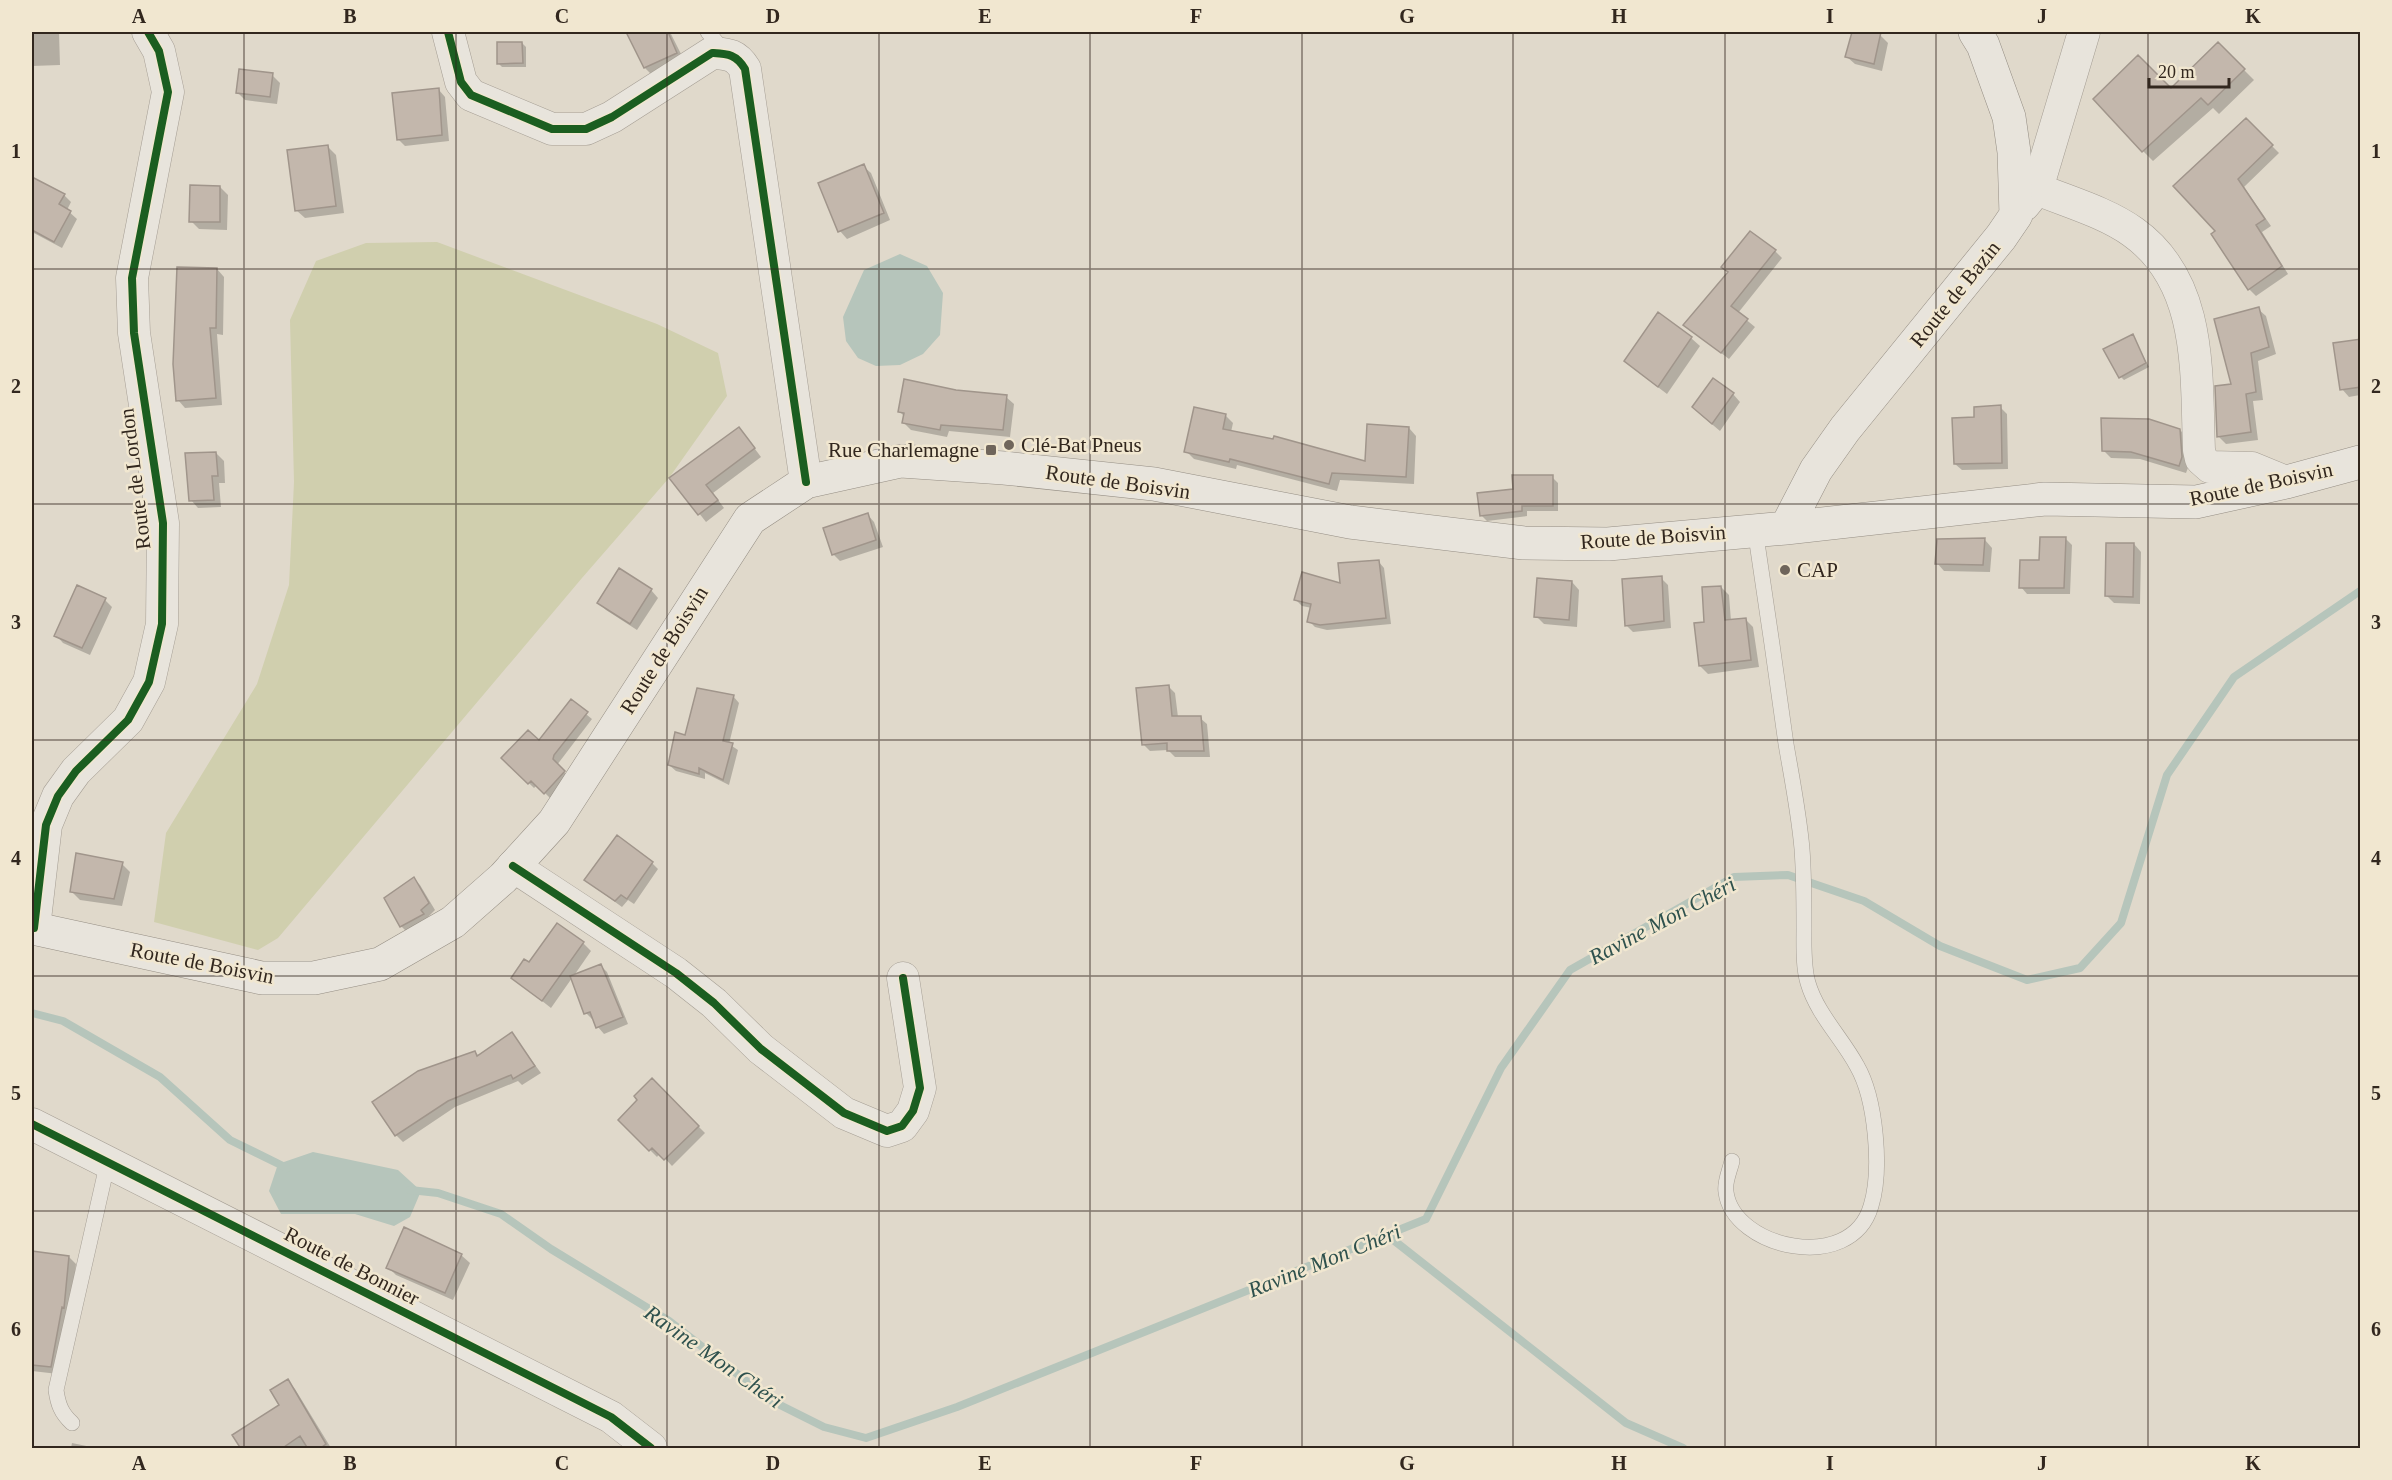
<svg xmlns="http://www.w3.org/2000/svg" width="2392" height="1480" font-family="Georgia,serif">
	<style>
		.green { fill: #d0cfae }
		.water { fill: #b6c5bb }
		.shadow { fill: #0003 }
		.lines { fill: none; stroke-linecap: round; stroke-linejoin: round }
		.stream { stroke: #b6c5bb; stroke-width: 8 }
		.building { fill: #c3b7ac; stroke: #a0958b; stroke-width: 1.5 }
		.lane-casing { stroke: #a59e94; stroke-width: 16 }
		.street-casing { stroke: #a59e94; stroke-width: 33 }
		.secondary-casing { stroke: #958e84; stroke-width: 34 }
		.lane { stroke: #e8e4dc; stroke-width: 15 }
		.street { stroke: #e8e4dc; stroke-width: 32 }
		.secondary { stroke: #e8e4dc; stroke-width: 33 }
		.cycleway-casing { stroke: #f1e7d0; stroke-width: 11 }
		.cycleway { stroke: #1b5e20; stroke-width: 8 }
		.grid { fill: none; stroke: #32271e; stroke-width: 1.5; stroke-opacity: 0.55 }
		.poi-dot { fill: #6f655b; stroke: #f1e7d0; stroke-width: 2 }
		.labels { text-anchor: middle; stroke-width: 5; stroke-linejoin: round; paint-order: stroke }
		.street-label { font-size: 21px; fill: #32271e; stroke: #f1e7d0 }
		.poi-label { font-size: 21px; fill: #32271e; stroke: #f1e7d0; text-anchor: start }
		.water-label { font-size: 22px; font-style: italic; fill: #2e514d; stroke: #f1e7d0 }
		.neatline { fill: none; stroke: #32271e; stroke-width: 2 }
		.grid-label { font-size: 20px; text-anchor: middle; font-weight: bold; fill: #32271e }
	</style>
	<rect width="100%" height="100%" fill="#e0d9cb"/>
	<path class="green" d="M 437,242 L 657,324 L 718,353 L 727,396 L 669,478 L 582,578 L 278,938 L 258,950 L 154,922 L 166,833 L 257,684 L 289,585 L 294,482 L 290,320 L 316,261 L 366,243 Z"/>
	<path class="water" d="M 900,254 L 927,266 L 943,293 L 940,335 L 923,354 L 900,365 L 876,366 L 858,358 L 846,341 L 843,317 L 864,270 Z
		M 313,1152 L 398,1170 L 421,1191 L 410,1217 L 394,1226 L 355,1214 L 281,1214 L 269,1191 L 278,1164 Z"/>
	<path class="shadow" d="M 32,32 L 59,32 L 60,65 L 32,66 Z
		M 632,32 L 670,32 L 684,60 L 652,75 L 645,68 L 629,33 Z
		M 1853,32 L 1880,35 L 1888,43 L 1882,71 L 1855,64 L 1847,57 Z
		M 522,43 L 526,47 L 526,67 L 502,67 L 498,63 Z
		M 2218,44 L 2254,80 L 2219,114 L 2213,108 L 2153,161 L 2143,151 L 2171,91 Z
		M 272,75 L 280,83 L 277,104 L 245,100 L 237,92 Z
		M 439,90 L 445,97 L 449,141 L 405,146 L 398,139 Z
		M 2246,120 L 2279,153 L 2244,187 L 2271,226 L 2262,232 L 2288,274 L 2256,296 L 2249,289 L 2217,231 Z
		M 328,147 L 336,155 L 344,213 L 305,218 L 296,210 Z
		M 863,166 L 871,173 L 890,220 L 847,239 L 840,231 Z
		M 46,186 L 64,195 L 71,202 L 67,210 L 77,219 L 62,248 L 32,232 L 32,213 Z
		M 220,187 L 228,195 L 227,230 L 199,229 L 191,221 Z
		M 1775,251 L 1782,258 L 1738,313 L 1755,327 L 1729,359 L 1685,325 L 1729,273 Z
		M 217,269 L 224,277 L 223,335 L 217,334 L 222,405 L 185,408 L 178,400 Z
		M 2258,309 L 2266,316 L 2276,354 L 2258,361 L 2263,400 L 2253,401 L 2258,440 L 2226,444 L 2218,436 Z
		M 2133,336 L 2149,367 L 2124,380 L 2121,377 Z
		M 1691,338 L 1700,346 L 1667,394 L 1634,369 Z
		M 2360,341 L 2360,395 L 2349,397 L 2342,389 Z
		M 955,391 L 1006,397 L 1014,404 L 1010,437 L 949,431 L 947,437 L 911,430 L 904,423 L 905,417 L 899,411 Z
		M 1733,394 L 1740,402 L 1720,431 L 1701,415 Z
		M 2000,407 L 2007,414 L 2008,469 L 1962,470 L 1955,464 Z
		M 1225,415 L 1233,423 L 1231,432 L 1367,462 L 1409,428 L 1416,436 L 1414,484 L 1340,480 L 1337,491 L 1237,465 L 1236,469 L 1194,459 L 1186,451 Z
		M 2180,430 L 2187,437 L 2189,465 L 2186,473 L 2140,459 L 2111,458 L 2103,450 Z
		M 746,437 L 761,457 L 713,493 L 724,508 L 706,522 L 672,479 Z
		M 216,453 L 224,461 L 225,483 L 219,483 L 221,507 L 198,508 L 191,500 Z
		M 1552,477 L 1558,483 L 1558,511 L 1527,511 L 1527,516 L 1487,521 L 1481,515 L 1514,491 Z
		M 867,514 L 874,522 L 883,547 L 840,561 L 833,554 Z
		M 2065,538 L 2072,545 L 2070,594 L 2027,594 L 2021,587 L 2040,562 Z
		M 1985,540 L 1992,548 L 1990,572 L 1944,571 L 1937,563 Z
		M 2134,544 L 2141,552 L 2140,604 L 2114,603 L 2106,595 Z
		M 1378,561 L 1384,568 L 1391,624 L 1327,630 L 1315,627 L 1309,621 L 1312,608 L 1302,606 L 1295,599 L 1342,585 Z
		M 619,570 L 651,590 L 658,598 L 637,630 L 606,610 L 599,603 Z
		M 1661,578 L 1668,585 L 1671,628 L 1633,632 L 1626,625 Z
		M 1572,582 L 1579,590 L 1577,627 L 1544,624 L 1536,616 Z
		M 1721,587 L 1729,595 L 1731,621 L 1745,619 L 1753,627 L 1759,667 L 1708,674 L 1700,666 L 1705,623 Z
		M 105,600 L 112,607 L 90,655 L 63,643 L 56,635 Z
		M 1168,686 L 1175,693 L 1178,717 L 1200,718 L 1207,724 L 1210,757 L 1175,757 L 1168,750 L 1150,751 L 1143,744 Z
		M 733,696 L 739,703 L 729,744 L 738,750 L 729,785 L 705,773 L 705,779 L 676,771 L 669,765 Z
		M 571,702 L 592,719 L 557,765 L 569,777 L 550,798 L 537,785 L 534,788 L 503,758 L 539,742 Z
		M 652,863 L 658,869 L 634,904 L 628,900 L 622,907 L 593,886 Z
		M 122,864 L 130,872 L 122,906 L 80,900 L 72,892 Z
		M 414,879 L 420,885 L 435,910 L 427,918 L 429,921 L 408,933 L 401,926 Z
		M 583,943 L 591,951 L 573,977 L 600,965 L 607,972 L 628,1024 L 604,1034 L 598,1027 L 594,1019 L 592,1019 L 586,1013 L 572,978 L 551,1008 L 513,978 L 530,965 Z
		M 512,1034 L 541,1073 L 522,1085 L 518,1081 L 455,1107 L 403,1142 L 396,1135 L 475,1052 L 479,1056 Z
		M 652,1080 L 705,1133 L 672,1166 L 660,1153 L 657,1157 L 620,1120 L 639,1100 Z
		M 32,1252 L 69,1257 L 76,1264 L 71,1314 L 58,1374 L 32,1371 Z
		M 461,1255 L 470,1263 L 453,1300 L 396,1275 L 388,1267 Z
		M 287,1381 L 295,1389 L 331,1448 L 310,1448 L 308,1445 L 302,1448 L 243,1448 L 281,1405 Z
		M 72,1443 L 96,1448 L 71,1448 Z"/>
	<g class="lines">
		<path class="stream" d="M 32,1013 L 63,1021 L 160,1077 L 230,1140 L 287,1168
			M 410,1190 L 438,1193 L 501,1214 L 551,1249 L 669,1321 L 772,1401 L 824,1427 L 866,1438 L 957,1407 L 1426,1219 L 1501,1068 L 1570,970 L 1734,877 L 1788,875 L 1864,901 L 1940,946 L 2027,980 L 2080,968 L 2121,923 L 2167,775 L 2234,677 L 2360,591
			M 1387,1235 L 1626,1423 L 1683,1448"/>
	</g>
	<path class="building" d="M 626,32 L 668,32 L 677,53 L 644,68 Z
		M 1852,32 L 1881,32 L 1874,64 L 1845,57 Z
		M 497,42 L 522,42 L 523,63 L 497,64 Z
		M 2218,42 L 2245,69 L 2208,105 L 2201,98 L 2142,152 L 2093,99 L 2138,55 L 2171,88 Z
		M 239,69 L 273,73 L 270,97 L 236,93 Z
		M 439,88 L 442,135 L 397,140 L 392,93 Z
		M 2246,118 L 2273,145 L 2238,179 L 2265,219 L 2256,225 L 2282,266 L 2248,290 L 2211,234 L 2215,231 L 2173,186 Z
		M 328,145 L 336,206 L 295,211 L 287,150 Z
		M 864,164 L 884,213 L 838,232 L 818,183 Z
		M 32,177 L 65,194 L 59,204 L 71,211 L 54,242 L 32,230 Z
		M 190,185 L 220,186 L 220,222 L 189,222 Z
		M 1750,231 L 1776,250 L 1731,306 L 1748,319 L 1721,353 L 1683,325 L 1728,272 L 1721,267 Z
		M 177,267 L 217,268 L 216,328 L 210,328 L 216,398 L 176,401 L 173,364 Z
		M 2259,307 L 2269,347 L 2251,353 L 2256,392 L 2246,394 L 2251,432 L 2217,437 L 2215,386 L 2231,384 L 2214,319 Z
		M 1658,312 L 1692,337 L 1658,387 L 1624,361 Z
		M 2133,334 L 2146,363 L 2119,378 L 2103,349 Z
		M 2361,339 L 2361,387 L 2340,390 L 2333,343 Z
		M 1713,378 L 1734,393 L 1712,424 L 1692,407 Z
		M 904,379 L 956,390 L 1007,395 L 1003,430 L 941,425 L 940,430 L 902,423 L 904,413 L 898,412 Z
		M 2001,405 L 2002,463 L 1954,464 L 1952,418 L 1974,417 L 1974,407 Z
		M 1194,407 L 1226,414 L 1223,429 L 1273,439 L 1274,436 L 1365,461 L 1367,424 L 1409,427 L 1406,477 L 1332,473 L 1329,484 L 1230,459 L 1229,462 L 1184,452 Z
		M 2101,418 L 2149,419 L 2180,429 L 2182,457 L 2179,466 L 2131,452 L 2102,451 Z
		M 739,427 L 755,448 L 706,485 L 718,500 L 698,515 L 669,478 Z
		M 216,452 L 218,476 L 212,476 L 214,500 L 189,501 L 185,453 Z
		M 1512,475 L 1553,475 L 1553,506 L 1522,506 L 1522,511 L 1480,516 L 1477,493 L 1513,489 Z
		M 868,513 L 876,540 L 832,555 L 823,528 Z
		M 2040,537 L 2066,537 L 2064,588 L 2019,588 L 2020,560 L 2039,560 Z
		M 1985,538 L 1983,565 L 1935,564 L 1937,539 Z
		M 2106,543 L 2134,543 L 2133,597 L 2105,596 Z
		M 1379,560 L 1386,618 L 1320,625 L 1307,622 L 1311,604 L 1294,600 L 1302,572 L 1340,583 L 1338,563 Z
		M 619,568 L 652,589 L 630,624 L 597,603 Z
		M 1662,576 L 1664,621 L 1625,626 L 1622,579 Z
		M 1537,578 L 1572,581 L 1569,620 L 1534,617 Z
		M 77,585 L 106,598 L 82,648 L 54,636 Z
		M 1721,586 L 1725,620 L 1746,618 L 1751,660 L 1699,666 L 1694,623 L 1704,622 L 1702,587 Z
		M 1169,685 L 1172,716 L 1201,716 L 1204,751 L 1167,751 L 1167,743 L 1142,745 L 1136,688 Z
		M 697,688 L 734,695 L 723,741 L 733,743 L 723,780 L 699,768 L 699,774 L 668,765 L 675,732 L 685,735 Z
		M 571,699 L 588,712 L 554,755 L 553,759 L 565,771 L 544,794 L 531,781 L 528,784 L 501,758 L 528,730 L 539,740 Z
		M 617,835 L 653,862 L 627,899 L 621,895 L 615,901 L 584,880 Z
		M 76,853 L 123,862 L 114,899 L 70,892 Z
		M 414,877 L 429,903 L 421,910 L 424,914 L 400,927 L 384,898 Z
		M 557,923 L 584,942 L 542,1001 L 511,978 L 524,959 L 529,962 Z
		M 601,964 L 623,1017 L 596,1028 L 590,1012 L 584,1014 L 570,976 Z
		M 512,1032 L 535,1066 L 513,1079 L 511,1075 L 448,1101 L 395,1136 L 372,1102 L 418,1071 L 475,1051 L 477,1056 Z
		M 652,1078 L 699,1126 L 664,1160 L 652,1148 L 649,1151 L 618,1120 L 637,1100 L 634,1096 Z
		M 404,1227 L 462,1254 L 445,1293 L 386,1268 Z
		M 32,1251 L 69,1256 L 64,1308 L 62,1307 L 51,1367 L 32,1365 Z
		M 288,1379 L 326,1444 L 319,1449 L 308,1449 L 300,1436 L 281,1449 L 241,1449 L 232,1435 L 279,1405 L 270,1390 Z"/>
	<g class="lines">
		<defs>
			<path id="lane" d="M 708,32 L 726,54
				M 1732,1161 C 1730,1170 1724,1183 1726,1192 C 1733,1248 1851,1275 1871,1206 C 1882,1170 1876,1099 1857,1066 C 1842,1038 1817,1014 1808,983 C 1803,966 1804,945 1804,928 C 1804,902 1804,875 1802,849 C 1799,814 1792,779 1786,744 C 1776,672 1766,601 1755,529
				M 72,1423 C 61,1413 58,1404 56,1390 L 108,1161"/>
			<path id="street" d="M 448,32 L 461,82 L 471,95 L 552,129 L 586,129 L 612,117 L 712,53 C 728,54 736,54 745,69 L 806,482
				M 2037,189 C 2068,202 2105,212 2133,232 C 2203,282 2196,373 2199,450 L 2201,459 L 2210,467 L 2252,468 L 2286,482
				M 2024,205 L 2037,189 L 2084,32
				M 513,866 L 676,973 L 714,1003 L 761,1049 L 844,1113 L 887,1131 L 902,1126 L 913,1111 L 920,1088 L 903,978
				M 34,928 L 46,825 L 58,796 L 76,771 L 128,720 L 149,682 L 162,624 L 163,523 L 134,333 L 132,278 L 168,92 L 159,51 L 148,32
				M 32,1124 L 611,1417 L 651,1448"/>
			<path id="secondary" d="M 1786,528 L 1816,470 L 1845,429 L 2001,237 L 2016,215 L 2014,152 L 2009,117 L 1983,45 L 1975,32
				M 32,928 L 262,978 L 314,978 L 380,964 L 453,922 L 503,878 L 554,822 L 750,519 L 806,482 L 901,461 L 1004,468 L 1154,484 L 1350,522 L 1524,543 L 1608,544 L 1786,528 L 2045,499 L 2196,502 L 2286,482 L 2360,462"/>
		</defs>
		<use href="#lane" class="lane-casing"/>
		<use href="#street" class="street-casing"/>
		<use href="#secondary" class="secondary-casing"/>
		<use href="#lane" class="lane"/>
		<use href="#street" class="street"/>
		<use href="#secondary" class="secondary"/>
		<defs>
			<path id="cycleway" d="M 448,32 L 461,82 L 471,95 L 552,129 L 586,129 L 612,117 L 712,53 C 728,54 736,54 745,69 L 806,482
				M 513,866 L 676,973 L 714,1003 L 761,1049 L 844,1113 L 887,1131 L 902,1126 L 913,1111 L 920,1088 L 903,978
				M 34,928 L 46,825 L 58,796 L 76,771 L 128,720 L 149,682 L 162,624 L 163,523 L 134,333 L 132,278 L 168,92 L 159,51 L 148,32
				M 32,1124 L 611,1417 L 651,1448"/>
		</defs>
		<use href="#cycleway" class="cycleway-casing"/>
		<use href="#cycleway" class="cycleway"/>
	</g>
	<path class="grid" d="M 244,32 L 244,1448M 456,32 L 456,1448M 667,32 L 667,1448M 879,32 L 879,1448M 1090,32 L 1090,1448M 1302,32 L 1302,1448M 1513,32 L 1513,1448M 1725,32 L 1725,1448M 1936,32 L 1936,1448M 2148,32 L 2148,1448M 32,269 L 2360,269M 32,504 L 2360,504M 32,740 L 2360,740M 32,976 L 2360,976M 32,1211 L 2360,1211"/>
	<g class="poi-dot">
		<circle cx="1009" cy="445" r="6"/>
		<rect x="985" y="444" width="12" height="12" rx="3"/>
		<circle cx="1785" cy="570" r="6"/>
	</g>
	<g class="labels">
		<g class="street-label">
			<text transform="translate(1955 294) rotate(-51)" y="7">Route de Bazin</text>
			<text transform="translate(135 479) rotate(-97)" y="7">Route de Lordon</text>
			<text transform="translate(1118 482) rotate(8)" y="7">Route de Boisvin</text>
			<text transform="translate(2261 484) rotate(-12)" y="7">Route de Boisvin</text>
			<text transform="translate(1653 537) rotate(-4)" y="7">Route de Boisvin</text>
			<text transform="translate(664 650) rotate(-58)" y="7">Route de Boisvin</text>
			<text transform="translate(202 963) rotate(11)" y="7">Route de Boisvin</text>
			<text transform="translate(352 1266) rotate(27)" y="7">Route de Bonnier</text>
		</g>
		<g class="poi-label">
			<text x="1021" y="452">Clé-Bat Pneus</text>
			<text x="979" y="457" text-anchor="end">Rue Charlemagne</text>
			<text x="1797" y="577">CAP</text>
		</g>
		<g class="water-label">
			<text transform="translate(1662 920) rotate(-28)" y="8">Ravine Mon Chéri</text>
			<text transform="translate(1324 1260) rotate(-22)" y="8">Ravine Mon Chéri</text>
			<text transform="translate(714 1356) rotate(35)" y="8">Ravine Mon Chéri</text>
		</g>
	</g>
	<rect width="2392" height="1480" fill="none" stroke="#f1e7d0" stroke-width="66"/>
	<path d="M2149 78v9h80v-9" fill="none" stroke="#32271e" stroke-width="3"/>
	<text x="2158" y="78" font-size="18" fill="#32271e" stroke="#f1e7d0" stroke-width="4.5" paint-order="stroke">20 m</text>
	<rect x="33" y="33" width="2326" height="1414" class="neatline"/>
	<g class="grid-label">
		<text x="139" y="23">A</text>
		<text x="350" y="23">B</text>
		<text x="562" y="23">C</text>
		<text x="773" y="23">D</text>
		<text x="985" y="23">E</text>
		<text x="1196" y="23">F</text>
		<text x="1407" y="23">G</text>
		<text x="1619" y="23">H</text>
		<text x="1830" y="23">I</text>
		<text x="2042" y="23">J</text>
		<text x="2253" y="23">K</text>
		<text x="16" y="158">1</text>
		<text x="2376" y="158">1</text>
		<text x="16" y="393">2</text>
		<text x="2376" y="393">2</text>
		<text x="16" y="629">3</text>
		<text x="2376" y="629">3</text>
		<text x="16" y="865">4</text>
		<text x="2376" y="865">4</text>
		<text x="16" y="1100">5</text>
		<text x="2376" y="1100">5</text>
		<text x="16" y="1336">6</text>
		<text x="2376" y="1336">6</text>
		<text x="139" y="1470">A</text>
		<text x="350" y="1470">B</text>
		<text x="562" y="1470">C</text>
		<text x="773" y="1470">D</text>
		<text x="985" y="1470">E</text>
		<text x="1196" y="1470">F</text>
		<text x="1407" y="1470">G</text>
		<text x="1619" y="1470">H</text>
		<text x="1830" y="1470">I</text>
		<text x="2042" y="1470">J</text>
		<text x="2253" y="1470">K</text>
	</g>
</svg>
